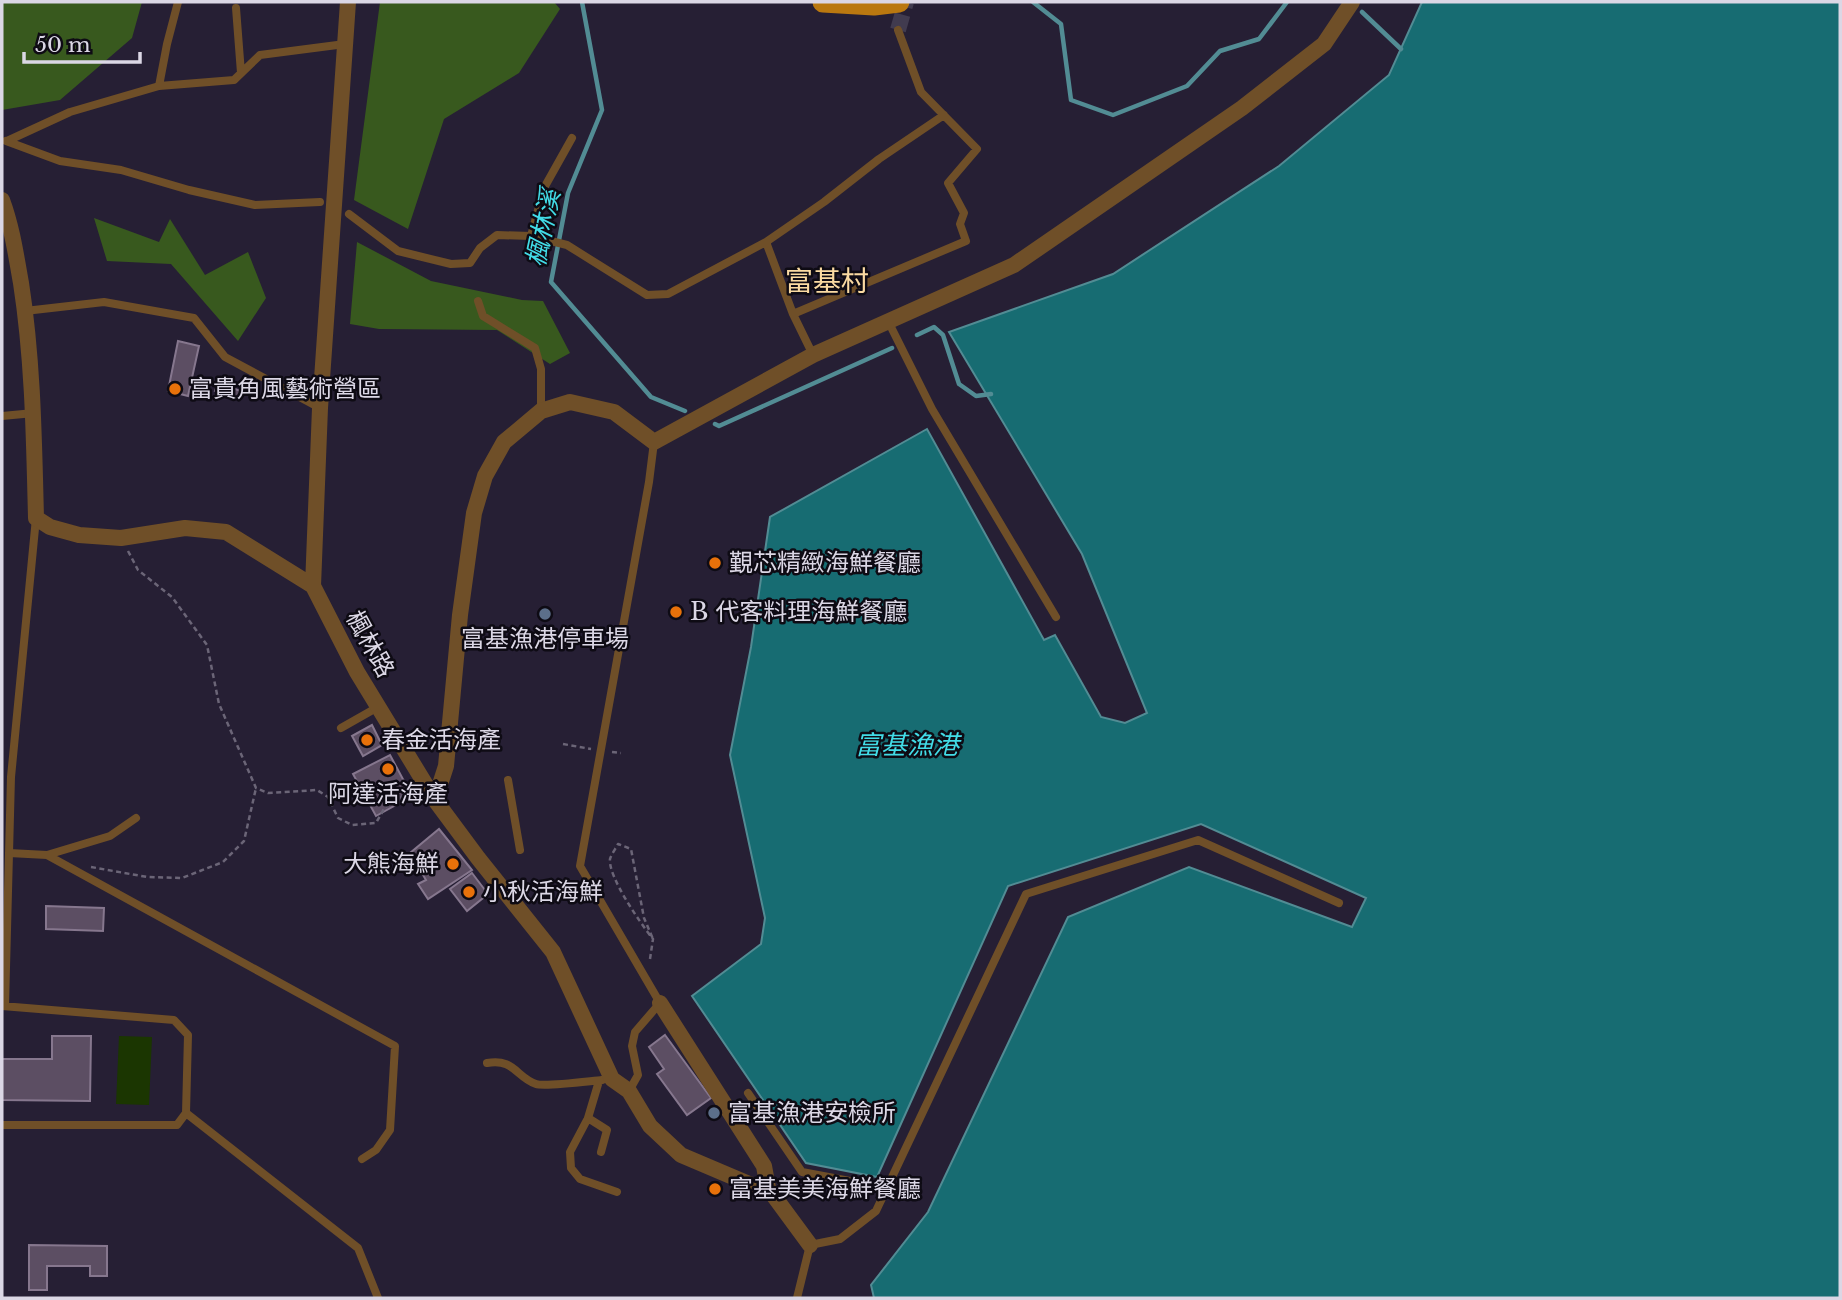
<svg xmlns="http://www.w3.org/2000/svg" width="1842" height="1300" font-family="'Libre Baskerville','Noto Sans TC',serif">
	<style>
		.green { fill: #1b3601 }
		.forest { fill: #38591e }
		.water { fill: #176c72; stroke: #528c94; stroke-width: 2 }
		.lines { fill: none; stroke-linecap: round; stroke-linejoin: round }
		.stream { stroke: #528c94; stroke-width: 4.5 }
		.building { fill: #5c4e63; stroke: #86778e; stroke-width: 2 }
		.street-tunnel { stroke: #413b4f; stroke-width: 16; stroke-dasharray: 16 8; stroke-linecap: butt }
		.path { stroke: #6b6577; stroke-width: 2.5; stroke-dasharray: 5 3.5; stroke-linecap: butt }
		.lane { stroke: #6f4f28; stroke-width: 8 }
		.street { stroke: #6f4f28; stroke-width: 16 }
		.primary { stroke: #ba7810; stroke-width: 21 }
		.food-dot { fill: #e8710a; stroke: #0e0b14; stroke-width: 2.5 }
		.service-dot { fill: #5c6f8a; stroke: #0e0b14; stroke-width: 2.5 }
		.labels { text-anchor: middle; stroke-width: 5; stroke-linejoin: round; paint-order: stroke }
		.poi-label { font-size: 24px; fill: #dbd7e5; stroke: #0e0b14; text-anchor: start }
		.street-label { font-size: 24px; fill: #dbd7e5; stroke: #0e0b14 }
		.water-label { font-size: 26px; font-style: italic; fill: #42dce7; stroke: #0e0b14 }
		.quarter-label { font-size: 28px; fill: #fadaa2; stroke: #0e0b14 }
	</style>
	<rect width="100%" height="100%" fill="#261f34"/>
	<path class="green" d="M 119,1036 L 152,1037 L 149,1105 L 116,1104 Z"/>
	<path class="forest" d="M 2,2 L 142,2 L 132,38 L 60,100 L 2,110 Z
		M 380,2 L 554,2 L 560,9 L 519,73 L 444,119 L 408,229 L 354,200 Z
		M 94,218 L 159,242 L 170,219 L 205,275 L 248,252 L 266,298 L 238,341 L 171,264 L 107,261 Z
		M 357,242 L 431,281 L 522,300 L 543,301 L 570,353 L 550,364 L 497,330 L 379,329 L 350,324 Z"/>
	<path class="water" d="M 1422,2 L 1840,2 L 1840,1298 L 874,1298 L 871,1285 L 928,1212 L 1068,917 L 1189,867 L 1352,927 L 1366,898 L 1201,824 L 1008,886 L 877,1177 L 806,1163 L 692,996 L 761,944 L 765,918 L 730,755 L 751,647 L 770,517 L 927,429 L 1044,640 L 1055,635 L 1101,717 L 1125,723 L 1147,713 L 1082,554 L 949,332 L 1113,274 L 1279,166 L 1389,75 Z"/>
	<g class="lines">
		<path class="stream" d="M 582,2 L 602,110 L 568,193 L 551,282 L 651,397 L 685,411
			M 1033,2 L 1061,24 L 1071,100 L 1113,115 L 1187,86 L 1220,51 L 1259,39 L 1287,2
			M 1362,12 L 1401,49
			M 917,335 L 934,327 L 943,335 L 959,384 L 976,396 L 991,394
			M 715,424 L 719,426 L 892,348"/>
	</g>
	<path class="building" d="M 178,341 L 199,346 L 188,396 L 168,391 Z
		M 218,383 L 241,391 L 238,399 L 215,391 Z
		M 372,725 L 382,745 L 363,756 L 352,736 Z
		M 390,755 L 412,796 L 376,816 L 353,774 Z
		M 439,829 L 472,870 L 428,899 L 418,884 L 426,880 L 410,853 Z
		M 472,873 L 488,894 L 467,911 L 450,889 Z
		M 46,906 L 104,908 L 103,931 L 46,929 Z
		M 665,1035 L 711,1098 L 687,1115 L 657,1074 L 664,1069 L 649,1047 Z
		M 52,1036 L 91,1036 L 90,1101 L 2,1100 L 2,1059 L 52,1059 Z
		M 29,1245 L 107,1246 L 107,1276 L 90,1276 L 90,1266 L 47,1266 L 47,1290 L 29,1290 Z"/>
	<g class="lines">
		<path class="street-tunnel" d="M 898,30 L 906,2"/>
		<path class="path" d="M 128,551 L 138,570 L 172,597 L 207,645 L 219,704 L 256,788 L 268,793 L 317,790 L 328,797 L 338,818 L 352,825 L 376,823 L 385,807 L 410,792
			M 563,744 L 591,749
			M 612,752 L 621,753
			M 91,867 L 147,877 L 182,878 L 223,862 L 244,841 L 256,788
			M 650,959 L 653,939 C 641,924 608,877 610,859 C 611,855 616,848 618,844 L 631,849 L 644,918 L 653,939"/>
		<path class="lane" d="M 236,8 L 241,73
			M 159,86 L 167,44 L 178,2
			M 6,141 L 60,161 L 121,170 L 189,190 L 255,205 L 320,202
			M 7,141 L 70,112 L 159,86 L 234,80 L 260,55 L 345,44
			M 349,214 L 398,251 L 451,264 L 470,263 L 480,248 L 497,235 L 531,236 L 567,245 L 647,295 L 668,294 L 766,242 L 824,202 L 879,159 L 944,115
			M 531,236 L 544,188 L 572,138
			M 766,242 L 793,314 L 813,355
			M 478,301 L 483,316 L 535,348 L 541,369 L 541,411
			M 25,311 L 104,302 L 194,318 L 225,357 L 320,408
			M 793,314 L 966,241 L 960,224 L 964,213 L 948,183 L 977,149 L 921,92 L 898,30
			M 888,321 L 932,409 L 1056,617
			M 2,416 L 34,413
			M 341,728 L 378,707
			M 508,780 L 520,850
			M 9,853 L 47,855 L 395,1046 L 390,1130 L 376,1150 L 362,1159
			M 47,855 L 110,836 L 136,818
			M 2,1006 L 174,1020 L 188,1035 L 186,1113 L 177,1125 L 2,1125
			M 5,1006 L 11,777 L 36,518
			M 487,1063 C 514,1058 516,1077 536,1084 C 545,1087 590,1081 602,1080
			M 599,1081 L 588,1118 L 570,1152 L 571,1168 L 580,1179 L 617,1192
			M 629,1091 L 638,1075 L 632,1046 L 635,1032 L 660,1003 L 580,866 L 649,482 L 654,442
			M 748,1093 L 802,1172 L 887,1188
			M 186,1113 L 358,1248 L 378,1298
			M 588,1118 L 607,1130 L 601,1152
			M 797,1298 L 810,1245 L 840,1239 L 876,1211 L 1026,894 L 1198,840 L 1339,903"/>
		<path class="street" d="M 2,200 C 12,227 16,255 21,283 C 33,361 34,439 36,518 L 50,527 L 79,535 L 121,538 L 185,528 L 226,532 L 313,586 L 357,672 L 435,800 L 478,858 L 553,952 L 612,1079 L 629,1091 L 650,1126 L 681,1155 L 754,1186 L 768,1188
			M 313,586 L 320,408 L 348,2
			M 435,800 L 446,766 L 460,615 L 474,513 L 485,476 L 504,442 L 541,411 L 570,402 L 614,412 L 654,442 L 813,355 L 1014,265 L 1242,108 L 1324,44 L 1352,2
			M 660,1003 L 764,1166 L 768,1188 L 810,1245"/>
		<path class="primary" d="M 823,2 L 874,5 L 899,2"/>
	</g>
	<g class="food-dot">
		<circle cx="175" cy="389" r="7"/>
		<circle cx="715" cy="563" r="7"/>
		<circle cx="676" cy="612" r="7"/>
		<circle cx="367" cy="740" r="7"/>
		<circle cx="388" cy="769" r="7"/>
		<circle cx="453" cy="864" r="7"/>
		<circle cx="469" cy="892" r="7"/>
		<circle cx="715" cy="1189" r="7"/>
	</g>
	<g class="service-dot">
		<circle cx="545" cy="614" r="7"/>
		<circle cx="714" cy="1113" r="7"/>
	</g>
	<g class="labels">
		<g class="poi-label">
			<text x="189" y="397">富貴角風藝術營區</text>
			<text x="729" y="571">覲芯精緻海鮮餐廳</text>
			<text x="690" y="620">B 代客料理海鮮餐廳</text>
			<text x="545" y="647" text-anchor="middle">富基漁港停車場</text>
			<text x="381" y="748">春金活海產</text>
			<text x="388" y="802" text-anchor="middle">阿達活海產</text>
			<text x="439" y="872" text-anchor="end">大熊海鮮</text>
			<text x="483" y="900">小秋活海鮮</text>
			<text x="728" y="1121">富基漁港安檢所</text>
			<text x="729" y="1197">富基美美海鮮餐廳</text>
		</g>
		<g class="street-label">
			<text transform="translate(370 644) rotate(61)" y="8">楓林路</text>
		</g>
		<g class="water-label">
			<text transform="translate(543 228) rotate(-78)" y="9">楓林溪</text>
			<text x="907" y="754">富基漁港</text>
		</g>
		<g class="quarter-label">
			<text x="827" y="291">富基村</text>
		</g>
	</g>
	<rect width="1842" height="1300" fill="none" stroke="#dbd7e5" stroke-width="7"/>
	<path d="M24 52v10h116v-10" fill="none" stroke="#dbd7e5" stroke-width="3.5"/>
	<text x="35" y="52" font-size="21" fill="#dbd7e5" stroke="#0e0b14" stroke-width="5" paint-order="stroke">50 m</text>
</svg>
